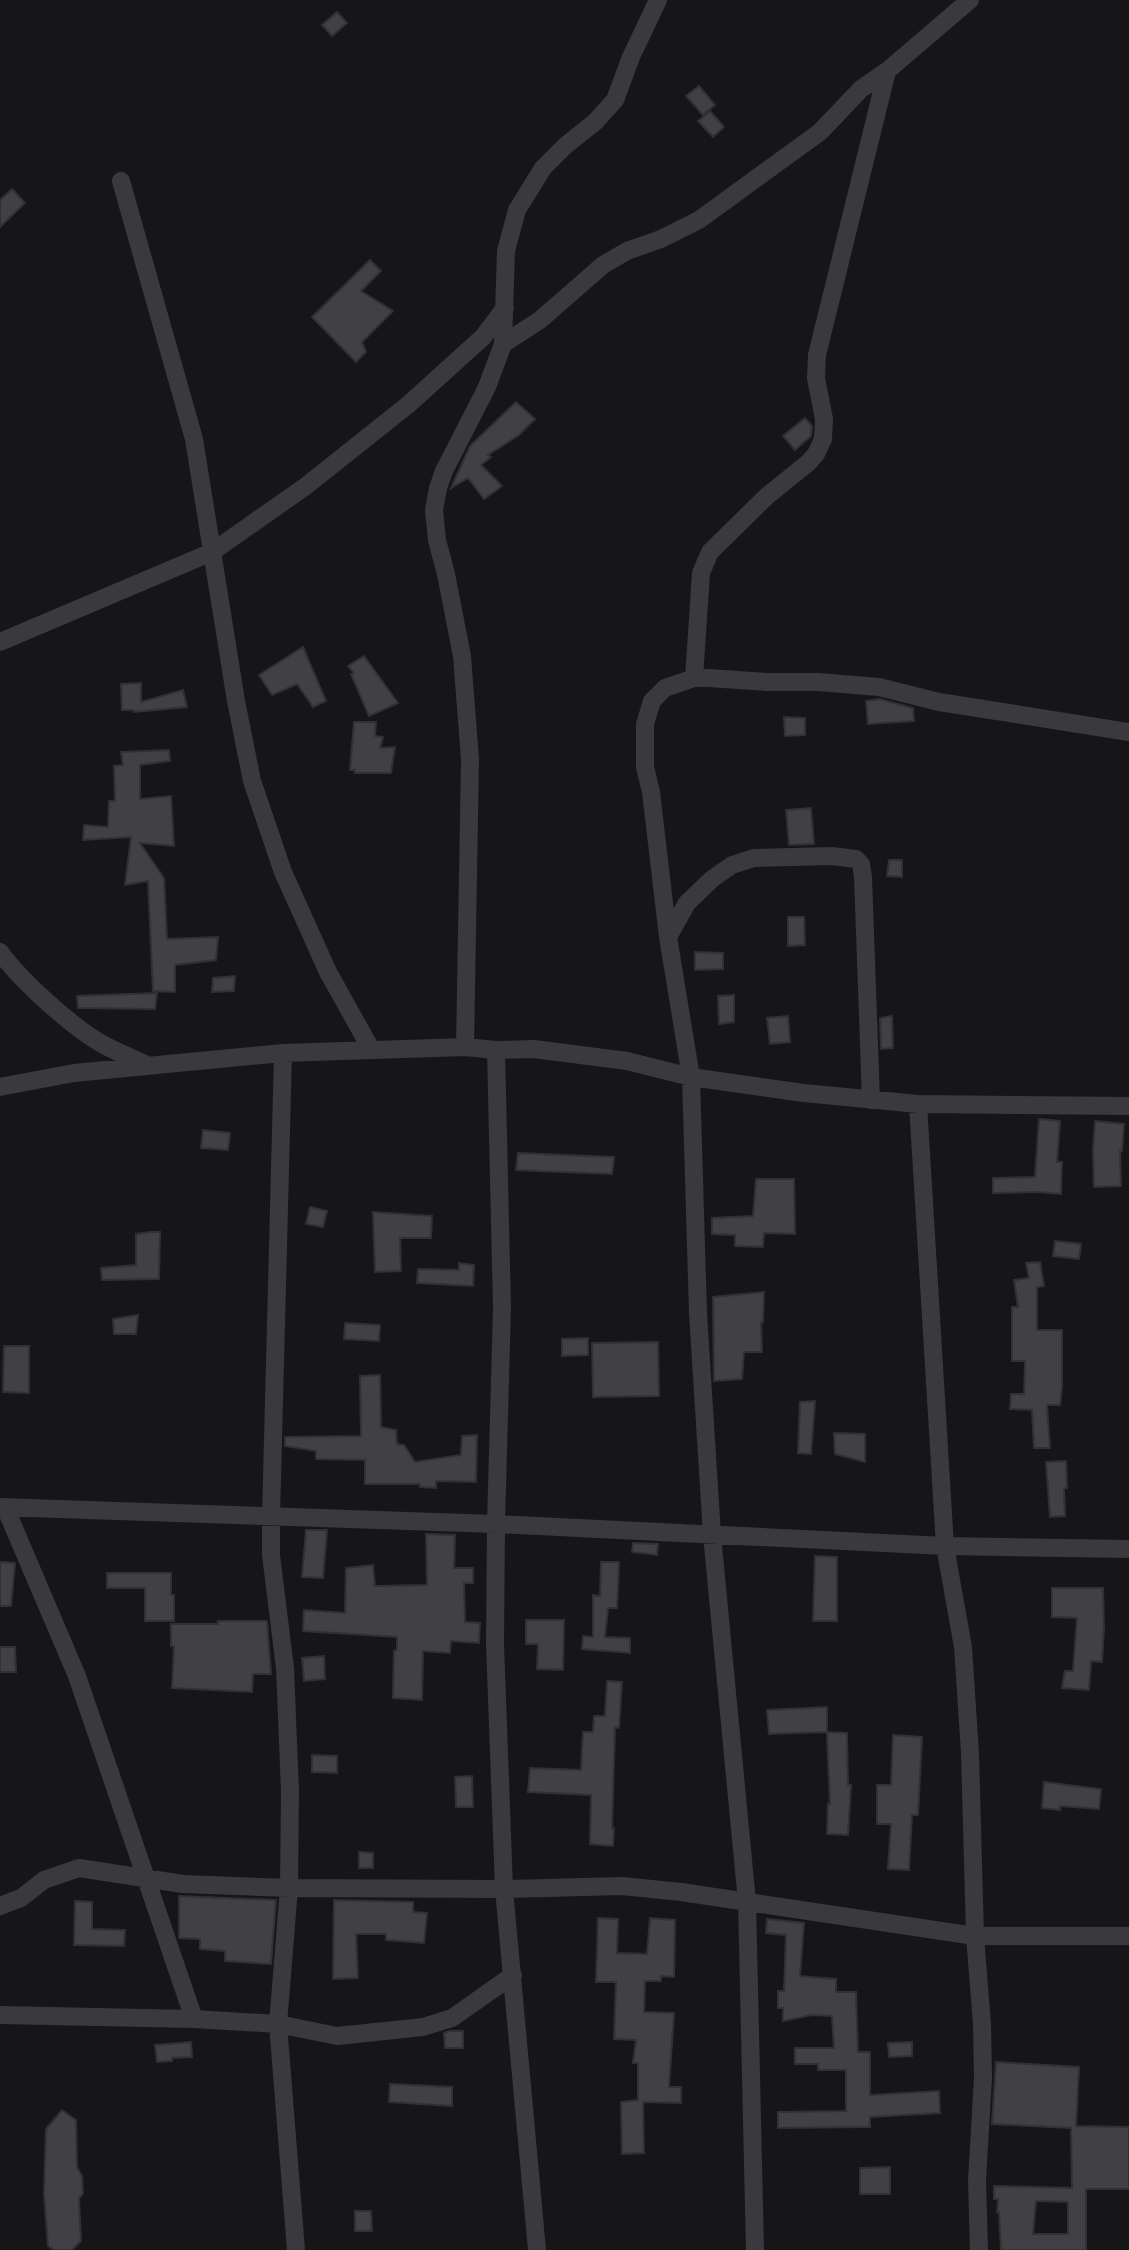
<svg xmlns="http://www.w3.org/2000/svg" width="1129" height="2250" font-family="'DejaVu Sans',sans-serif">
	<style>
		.building { fill: #404045; stroke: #313033; stroke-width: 2; fill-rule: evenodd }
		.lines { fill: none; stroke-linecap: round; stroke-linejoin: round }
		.street { stroke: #39393e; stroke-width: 18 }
	</style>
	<rect width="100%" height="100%" fill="#161618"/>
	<path class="building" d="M 337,12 L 347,23 L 332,36 L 322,25 Z
		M 699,86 L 715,105 L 703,115 L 686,96 Z
		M 710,111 L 724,127 L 713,137 L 698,121 Z
		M 12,189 L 25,203 L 0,227 L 0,200 Z
		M 370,260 L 381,271 L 361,291 L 393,311 L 362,342 L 366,352 L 356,362 L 312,317 Z
		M 516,402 L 535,419 L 519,435 L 488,455 L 491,457 L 481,465 L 502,486 L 484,499 L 468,478 L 451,488 L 470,446 Z
		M 805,418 L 812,426 L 811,436 L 795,450 L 783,436 Z
		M 303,647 L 326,701 L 313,707 L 297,684 L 272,695 L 259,675 Z
		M 364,656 L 398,703 L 369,716 L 351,674 L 354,673 L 348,666 Z
		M 141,683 L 141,702 L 183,690 L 187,707 L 134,712 L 133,710 L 122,710 L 121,684 Z
		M 879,699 L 913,708 L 914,721 L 868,724 L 866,701 Z
		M 784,717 L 805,718 L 805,735 L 785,736 Z
		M 354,722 L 376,722 L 375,736 L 383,737 L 380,748 L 395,747 L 391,773 L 355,773 L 355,770 L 350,770 Z
		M 169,750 L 170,761 L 140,765 L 140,799 L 171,796 L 174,846 L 140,843 L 164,878 L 167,939 L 218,937 L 216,960 L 175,965 L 175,992 L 153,991 L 148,881 L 125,885 L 131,837 L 83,840 L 84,825 L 108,827 L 109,801 L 115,801 L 114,766 L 123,765 L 121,752 Z
		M 811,808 L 814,844 L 789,845 L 786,810 Z
		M 889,860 L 902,860 L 902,877 L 887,876 Z
		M 788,917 L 804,917 L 805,945 L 788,946 Z
		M 695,952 L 723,953 L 723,969 L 695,970 Z
		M 235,976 L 234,991 L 212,992 L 213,978 Z
		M 157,993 L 155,1009 L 78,1008 L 77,996 Z
		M 734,995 L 734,1022 L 719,1024 L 718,996 Z
		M 788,1016 L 790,1042 L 770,1044 L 767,1018 Z
		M 892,1016 L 893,1048 L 881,1049 L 880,1018 Z
		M 1039,1119 L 1060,1121 L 1057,1162 L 1062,1162 L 1061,1194 L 1037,1192 L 993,1193 L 993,1178 L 1035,1177 Z
		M 1095,1121 L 1124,1124 L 1122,1151 L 1120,1151 L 1121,1186 L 1094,1187 L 1093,1151 Z
		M 203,1130 L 230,1133 L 228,1150 L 201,1148 Z
		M 518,1153 L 614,1157 L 612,1174 L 516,1170 Z
		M 756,1179 L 794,1179 L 795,1234 L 764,1233 L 763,1247 L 735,1246 L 735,1235 L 712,1234 L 712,1218 L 753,1216 Z
		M 310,1207 L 327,1211 L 323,1227 L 306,1224 Z
		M 373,1212 L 432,1216 L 431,1238 L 400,1238 L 401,1271 L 375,1272 Z
		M 151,1232 L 160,1232 L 159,1279 L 102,1280 L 101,1268 L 136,1265 L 136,1234 Z
		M 1055,1241 L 1081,1244 L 1079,1259 L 1053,1256 Z
		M 1040,1262 L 1044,1286 L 1037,1287 L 1037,1330 L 1062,1330 L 1062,1388 L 1060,1405 L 1047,1405 L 1050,1448 L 1034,1448 L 1032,1410 L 1010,1409 L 1011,1394 L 1024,1394 L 1025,1361 L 1012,1361 L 1012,1307 L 1018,1307 L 1014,1280 L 1029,1278 L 1026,1263 Z
		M 459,1263 L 474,1265 L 473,1286 L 417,1283 L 418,1269 L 459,1270 Z
		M 764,1292 L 763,1322 L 761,1322 L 762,1352 L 744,1352 L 742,1379 L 714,1381 L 713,1297 Z
		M 138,1315 L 136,1334 L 114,1334 L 113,1319 Z
		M 345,1323 L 380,1325 L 379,1341 L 344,1339 Z
		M 588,1338 L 588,1355 L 562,1356 L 562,1339 Z
		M 658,1342 L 659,1396 L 593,1397 L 592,1343 Z
		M 4,1346 L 29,1346 L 29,1393 L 3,1392 Z
		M 380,1375 L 381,1427 L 396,1430 L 397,1444 L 404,1445 L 415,1462 L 461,1455 L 462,1436 L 477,1435 L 476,1482 L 436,1481 L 436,1488 L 420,1487 L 420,1484 L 365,1484 L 365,1460 L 316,1459 L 316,1451 L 285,1446 L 285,1437 L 361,1436 L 360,1376 Z
		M 815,1401 L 811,1454 L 798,1453 L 800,1402 Z
		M 834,1433 L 865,1434 L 865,1462 L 835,1454 Z
		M 1066,1461 L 1067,1488 L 1064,1488 L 1065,1516 L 1050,1517 L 1046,1462 Z
		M 306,1530 L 327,1530 L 323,1578 L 302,1577 Z
		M 426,1534 L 455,1535 L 454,1568 L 473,1568 L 473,1583 L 464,1583 L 465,1622 L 480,1623 L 479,1643 L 451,1641 L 450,1653 L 423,1651 L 422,1700 L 393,1698 L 394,1651 L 397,1650 L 397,1637 L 303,1631 L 304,1610 L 345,1613 L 346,1568 L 373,1565 L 375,1586 L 427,1585 Z
		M 633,1543 L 658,1544 L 657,1555 L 632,1552 Z
		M 815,1556 L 837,1557 L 837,1621 L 813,1621 Z
		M 0,1562 L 15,1563 L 11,1606 L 0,1606 Z
		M 601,1562 L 619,1562 L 617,1608 L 608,1608 L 605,1637 L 630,1638 L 630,1653 L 582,1649 L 583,1636 L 593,1637 L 593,1595 L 600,1596 Z
		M 107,1573 L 171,1573 L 171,1595 L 174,1595 L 174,1621 L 145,1621 L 145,1588 L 107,1588 Z
		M 1052,1588 L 1103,1588 L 1104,1627 L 1102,1662 L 1091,1661 L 1089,1690 L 1062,1688 L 1065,1671 L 1073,1671 L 1077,1618 L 1052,1617 Z
		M 526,1620 L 564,1620 L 563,1670 L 537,1669 L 538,1644 L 526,1644 Z
		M 218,1621 L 267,1621 L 271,1674 L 253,1674 L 252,1692 L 172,1688 L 174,1646 L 171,1646 L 171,1624 L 218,1624 Z
		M 0,1647 L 15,1647 L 16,1672 L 0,1672 Z
		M 324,1656 L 325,1679 L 304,1681 L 302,1658 Z
		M 607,1681 L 622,1682 L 619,1728 L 615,1727 L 612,1828 L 614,1828 L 613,1846 L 590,1844 L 591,1795 L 528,1792 L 530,1768 L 581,1770 L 583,1732 L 593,1732 L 594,1716 L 605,1716 Z
		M 827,1707 L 827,1732 L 769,1734 L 767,1710 Z
		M 827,1732 L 847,1733 L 848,1785 L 851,1785 L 848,1835 L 827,1834 L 828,1804 L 830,1804 Z
		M 893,1735 L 922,1737 L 918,1815 L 912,1815 L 909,1870 L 888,1869 L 891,1824 L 877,1824 L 877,1785 L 891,1785 Z
		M 312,1755 L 337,1756 L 337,1773 L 312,1772 Z
		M 472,1776 L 473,1807 L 456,1807 L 455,1777 Z
		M 1044,1782 L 1101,1789 L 1099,1809 L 1060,1806 L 1060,1810 L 1042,1808 Z
		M 359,1852 L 373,1853 L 373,1868 L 359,1868 Z
		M 179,1896 L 276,1900 L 271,1964 L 225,1961 L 225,1951 L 200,1949 L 200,1939 L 179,1938 Z
		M 334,1900 L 413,1902 L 413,1912 L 427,1913 L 424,1943 L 386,1940 L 386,1934 L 356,1934 L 358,1978 L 333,1979 Z
		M 75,1901 L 92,1902 L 92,1929 L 125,1930 L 124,1946 L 74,1945 Z
		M 598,1918 L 618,1919 L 617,1953 L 647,1954 L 650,1918 L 675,1920 L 674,1977 L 661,1976 L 661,1981 L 645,1981 L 644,2012 L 674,2013 L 669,2087 L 681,2087 L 681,2103 L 643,2102 L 644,2153 L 622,2154 L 621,2102 L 638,2100 L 638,2063 L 633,2063 L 636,2040 L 614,2039 L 616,1982 L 596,1982 Z
		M 767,1919 L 804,1923 L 800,1976 L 836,1979 L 836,1992 L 856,1992 L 858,2052 L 870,2052 L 870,2095 L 939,2091 L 940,2113 L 870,2117 L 870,2127 L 778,2128 L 778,2112 L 846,2111 L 846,2070 L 818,2070 L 818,2064 L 795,2064 L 795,2048 L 834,2048 L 832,2016 L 812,2015 L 783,2021 L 783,2008 L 778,2008 L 778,1991 L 784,1991 L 786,1935 L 766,1933 Z
		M 450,2031 L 463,2031 L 463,2048 L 445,2048 L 444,2033 Z
		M 191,2042 L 192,2057 L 172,2058 L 172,2061 L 157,2062 L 155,2045 Z
		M 912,2042 L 912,2056 L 889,2057 L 888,2043 Z
		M 996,2062 L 1079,2067 L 1076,2126 L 1129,2127 L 1129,2189 L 1086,2189 L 1086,2250 L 1001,2250 L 999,2212 L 997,2212 L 998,2199 L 994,2199 L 994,2186 L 1072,2188 L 1071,2128 L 992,2124 ZM 1036,2201 L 1068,2202 L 1068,2234 L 1033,2234 Z
		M 390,2084 L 452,2087 L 452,2106 L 389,2102 Z
		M 62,2110 L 76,2120 L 77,2167 L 82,2176 L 83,2193 L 79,2199 L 81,2241 L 72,2250 L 54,2250 L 48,2246 L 44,2194 L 46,2129 Z
		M 890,2167 L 890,2194 L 860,2194 L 860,2168 Z
		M 355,2211 L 371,2211 L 372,2231 L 355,2231 Z"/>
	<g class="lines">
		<path class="street" d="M 121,181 L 194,439 L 236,701 L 252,781 L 283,872 L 328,972 L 371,1049
			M 503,344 L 540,320 L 603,265 L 627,251 L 661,239 L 699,220 L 820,132 L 861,89 L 887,71 L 970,0
			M 0,642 L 212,552 L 306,486 L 409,404 L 483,337 L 505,308
			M 694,678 L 701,573 L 710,552 L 767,496 L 808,463 L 816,454 L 823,439 L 824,419 L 816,378 L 817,355 L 887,71
			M 668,937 L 687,903 L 712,879 L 732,865 L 754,858 L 832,856 L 856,859 L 861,864 L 863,877 L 871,1100
			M 0,952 C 21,981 73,1028 104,1045 C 117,1052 132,1058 145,1064
			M 465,1047 L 470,759 L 462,656 L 446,574 L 437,540 L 434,510 L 438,488 L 444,471 L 487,387 L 503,344 L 506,251 L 517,210 L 543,168 L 565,146 L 595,122 L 615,100 L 631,57 L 658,0
			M 496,1050 L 502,1308 L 496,1524 L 495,1644 L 504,1889 L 537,2250
			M 283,1053 L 271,1517 L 271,1555 L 285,1668 L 290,1791 L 289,1888 L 278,2024 L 296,2250
			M 0,1087 L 74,1073 L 283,1053 L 465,1047 L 496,1050 L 534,1049 L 627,1061 L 691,1077 L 804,1093 L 918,1104 L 1129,1106
			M 918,1104 L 945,1546 L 963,1647 L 970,1753 L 975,1936 L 982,2024 L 983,2078 L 977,2180 L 979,2250
			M 0,1507 L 496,1524 L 945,1546 L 1129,1549
			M 5,1507 L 77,1676 L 194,2019
			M 0,1906 L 21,1898 L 44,1880 L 79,1868 L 183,1884 L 289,1888 L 504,1889 L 622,1886 L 681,1892 L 975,1936 L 1129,1936
			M 0,2015 L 194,2019 L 278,2024 L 337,2036 L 423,2027 L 452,2018 L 513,1975
			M 755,2250 L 747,1902 L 712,1535 L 698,1313 L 691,1077 L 668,937 L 651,792 L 645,767 L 645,724 L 652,701 L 665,688 L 694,678 L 708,678 L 767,682 L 818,682 L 879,687 L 939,702 L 1129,732"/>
	</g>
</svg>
